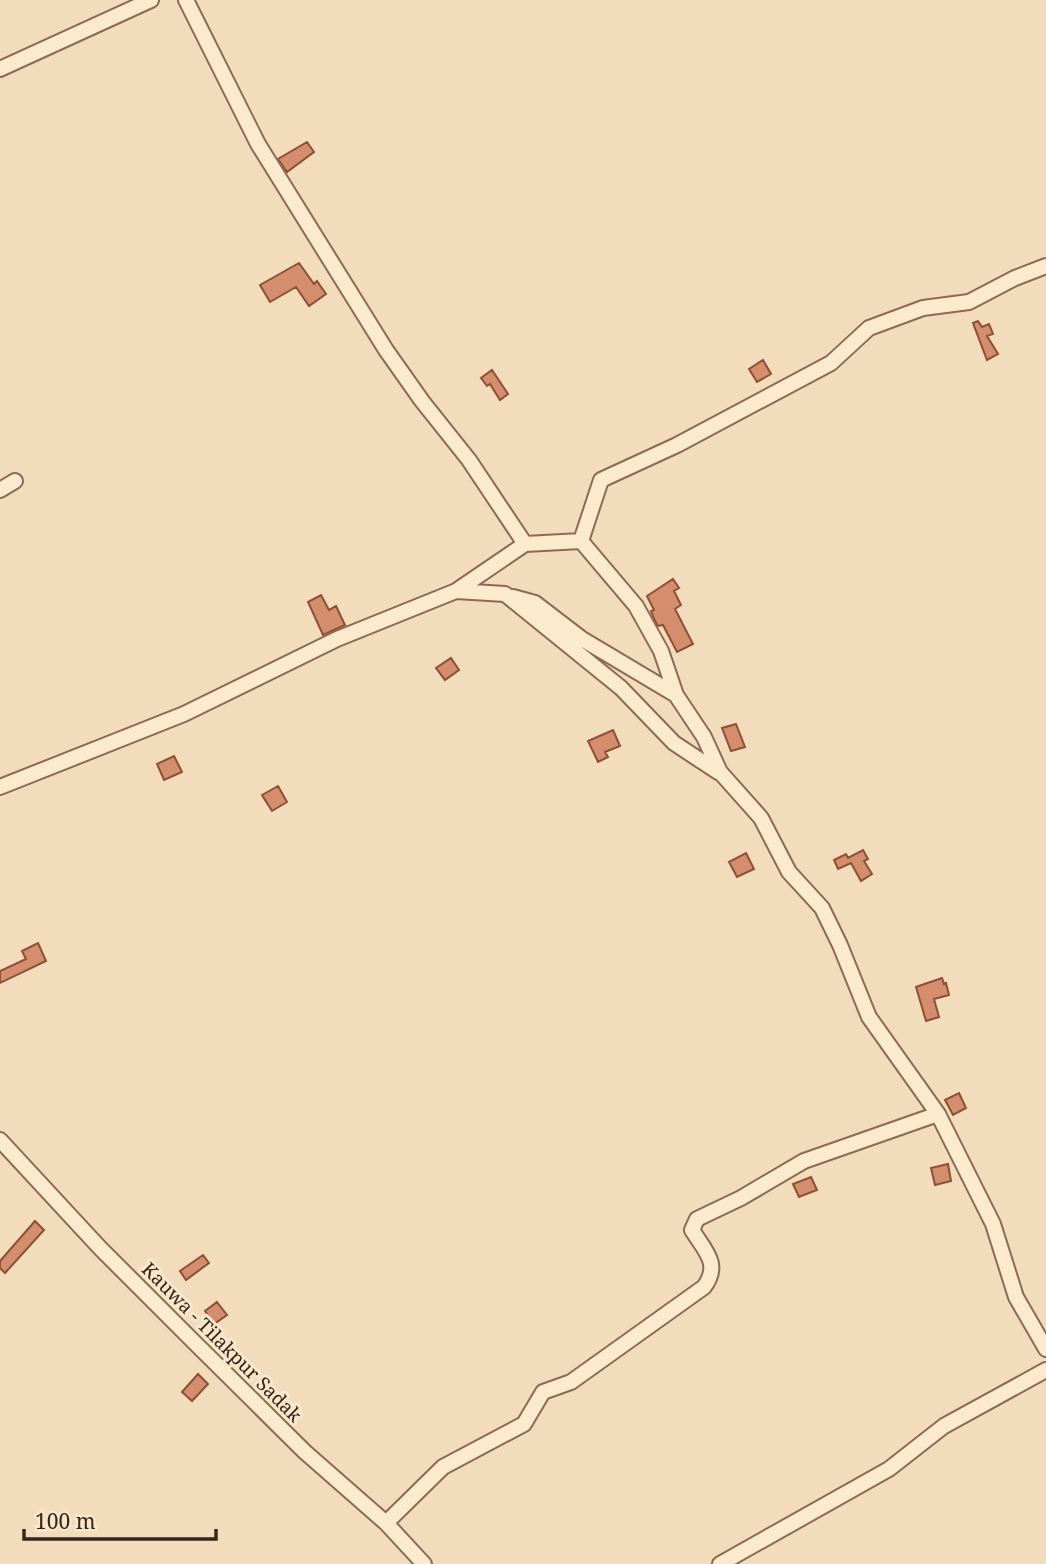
<svg xmlns="http://www.w3.org/2000/svg" width="1046" height="1564" font-family="'Noto Serif',serif">
	<style>
		.building { fill: #d48d6d; stroke: #8c5037; stroke-width: 2 }
		.lines { fill: none; stroke-linecap: round; stroke-linejoin: round }
		.minor-casing { stroke: #8b6b53; stroke-width: 18 }
		.minor { stroke: #fceacf; stroke-width: 14 }
		.labels { text-anchor: middle; stroke-width: 6; stroke-linejoin: round; paint-order: stroke }
		.street-label { font-size: 19px; fill: #38251a; stroke: #f9e7cb }
	</style>
	<rect width="100%" height="100%" fill="#f2dcbb"/>
	<path class="building" d="M 307,142 L 314,152 L 287,172 L 278,159 Z
		M 299,263 L 314,284 L 317,281 L 326,294 L 309,306 L 296,287 L 270,302 L 260,285 Z
		M 978,321 L 982,327 L 989,324 L 993,334 L 987,336 L 998,354 L 987,360 L 973,323 Z
		M 763,360 L 771,374 L 757,382 L 749,369 Z
		M 492,370 L 508,394 L 500,400 L 490,384 L 487,386 L 481,378 Z
		M 673,579 L 679,588 L 674,591 L 681,605 L 675,609 L 693,644 L 677,652 L 663,625 L 658,626 L 655,621 L 651,611 L 654,610 L 647,596 Z
		M 321,595 L 329,610 L 336,606 L 345,625 L 323,635 L 308,602 Z
		M 451,658 L 459,670 L 445,680 L 436,668 Z
		M 736,724 L 745,747 L 731,751 L 722,728 Z
		M 613,730 L 620,746 L 605,752 L 608,757 L 598,762 L 588,741 Z
		M 174,756 L 182,772 L 164,780 L 157,764 Z
		M 278,786 L 287,802 L 272,811 L 262,795 Z
		M 863,850 L 868,859 L 864,861 L 872,874 L 861,881 L 851,863 L 838,869 L 834,860 L 846,854 L 848,858 Z
		M 746,853 L 754,869 L 737,877 L 729,862 Z
		M 38,943 L 46,961 L 0,983 L 0,971 L 26,959 L 22,951 Z
		M 942,978 L 944,984 L 946,983 L 949,995 L 934,999 L 939,1017 L 926,1021 L 916,987 Z
		M 959,1093 L 966,1108 L 953,1115 L 945,1100 Z
		M 948,1164 L 951,1181 L 935,1185 L 931,1168 Z
		M 811,1177 L 817,1190 L 799,1197 L 793,1184 Z
		M 35,1221 L 44,1230 L 5,1273 L 0,1268 L 0,1261 Z
		M 203,1255 L 209,1263 L 186,1280 L 180,1271 Z
		M 217,1302 L 227,1315 L 214,1324 L 205,1311 Z
		M 198,1374 L 208,1384 L 192,1401 L 182,1392 Z"/>
	<g class="lines">
		<defs>
			<path id="minor" d="M 186,0 L 258,144 L 386,350 L 422,401 L 469,460 L 525,544 L 581,541 L 601,480 L 677,445 L 831,363 L 869,328 L 923,308 L 969,302 L 1015,278 L 1046,266
				M 0,69 L 151,0
				M 0,490 L 15,481
				M 581,541 L 636,606 L 661,651 L 676,695 L 704,737 L 720,772 L 761,818 L 789,872 L 822,908 L 840,945 L 869,1017 L 938,1114 L 993,1224 L 1016,1297 L 1046,1349
				M 456,591 L 505,594 L 621,688 L 674,743 L 718,772
				M 513,597 L 535,603 L 582,639 L 676,695
				M 0,787 L 184,714 L 337,639 L 456,591 L 525,544
				M 0,1140 L 100,1248 L 196,1344 L 305,1452 L 386,1523 L 424,1564
				M 386,1523 L 443,1467 L 524,1424 L 543,1392 L 571,1382 L 704,1287 C 721,1264 705,1251 692,1230 L 697,1219 L 741,1198 L 804,1161 L 938,1114
				M 720,1564 L 889,1469 L 944,1426 L 1046,1370"/>
		</defs>
		<use href="#minor" class="minor-casing"/>
		<use href="#minor" class="minor"/>
	</g>
	<g class="labels">
		<g class="street-label">
			<text transform="translate(222 1342) rotate(45)" y="7">Kauwa - Tilakpur Sadak</text>
		</g>
	</g>
	<path d="M24 1529v10h192v-10" fill="none" stroke="#38251a" stroke-width="3.5"/>
	<text x="35" y="1529" font-size="21" fill="#38251a" stroke="#f9e7cb" stroke-width="5" paint-order="stroke">100 m</text>
</svg>
